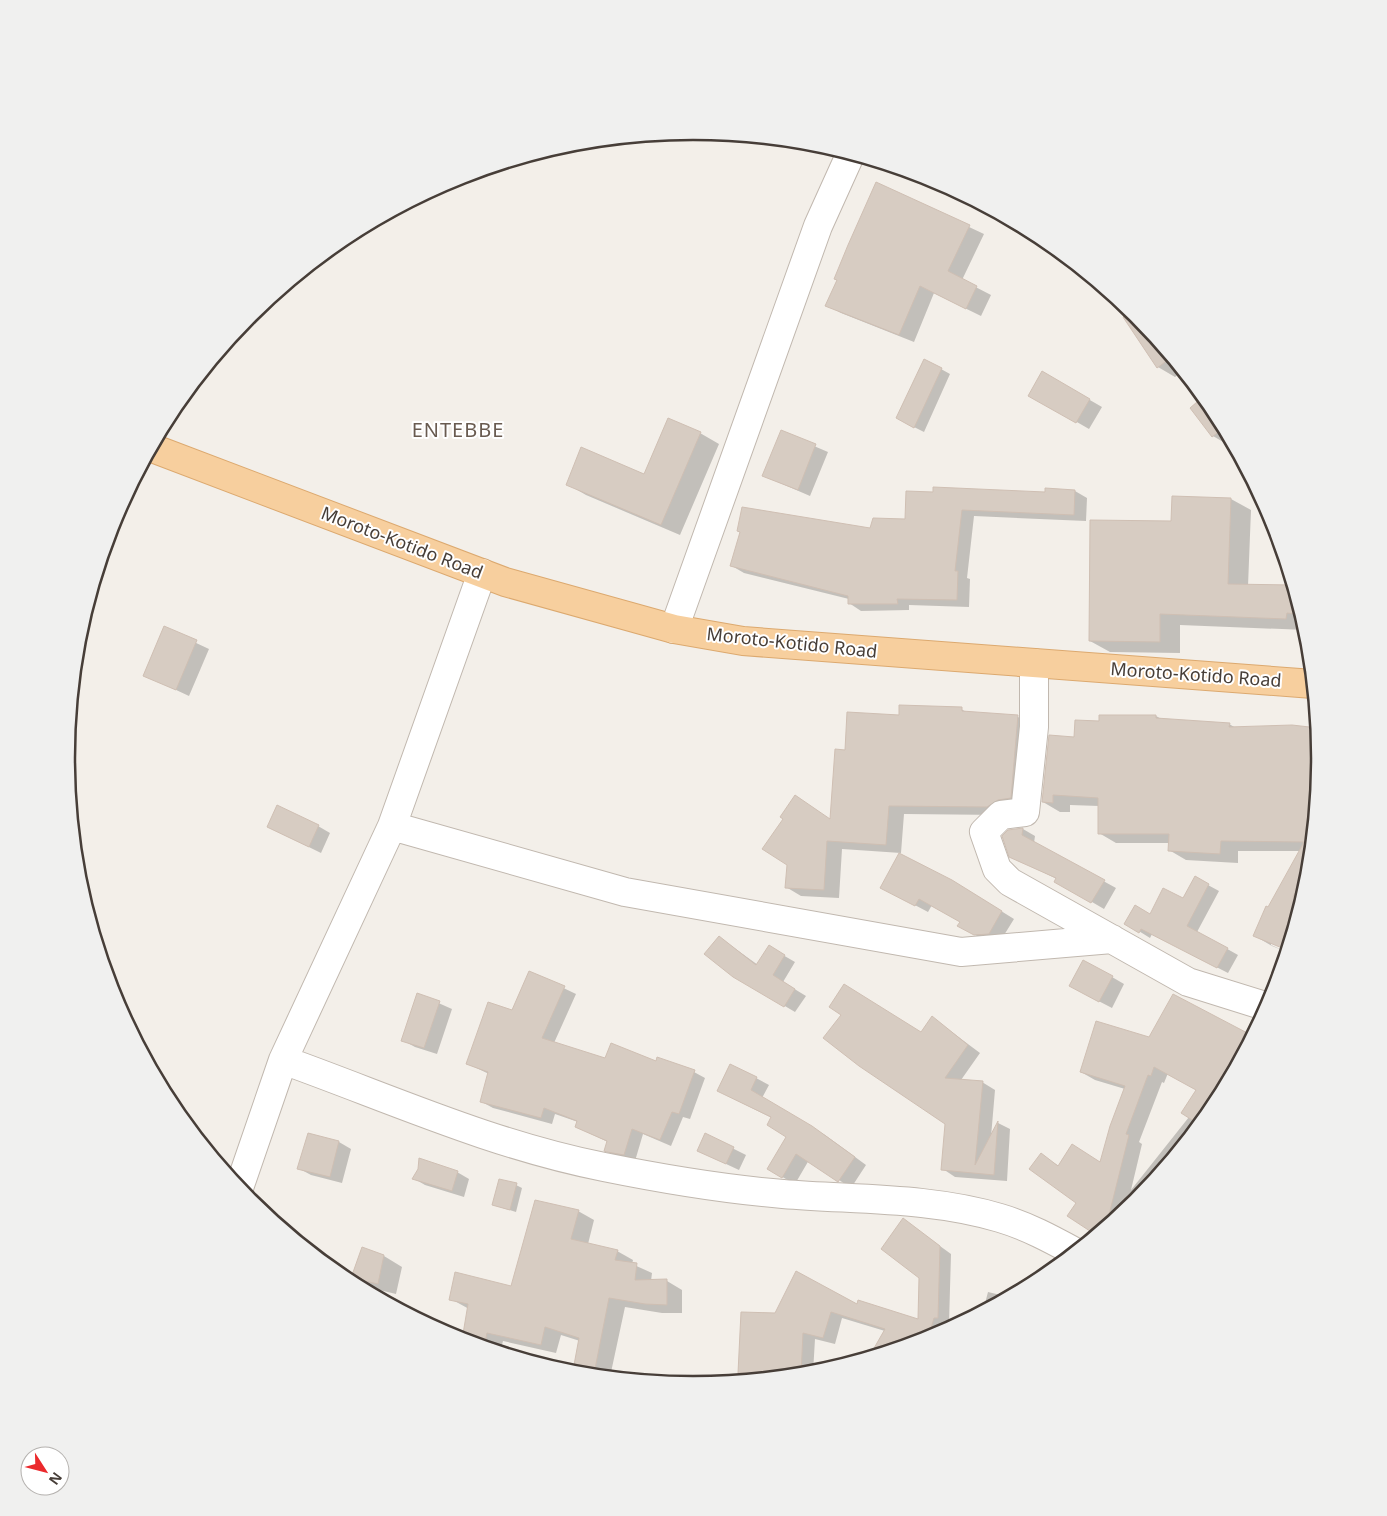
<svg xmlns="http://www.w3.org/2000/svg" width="1387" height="1516" font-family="'Noto Sans',sans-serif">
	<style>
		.shadow { fill: #0003; fill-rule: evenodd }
		.building { fill: #d7ccc2; stroke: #cfbfb3 }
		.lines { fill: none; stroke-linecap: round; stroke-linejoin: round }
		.minor-casing { stroke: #c1b8af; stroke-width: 30 }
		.major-casing { stroke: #dca96f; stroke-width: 30 }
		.minor { stroke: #fff; stroke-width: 28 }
		.major { stroke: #f7cf9e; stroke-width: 28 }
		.labels { text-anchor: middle; stroke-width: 4; stroke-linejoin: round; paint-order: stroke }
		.street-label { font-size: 18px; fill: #473e38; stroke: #fff }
		.quarter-label { font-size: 20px; letter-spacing: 1px; fill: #695b50; stroke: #fff }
		.rim { fill: none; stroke: #473e38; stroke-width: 2.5 }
	</style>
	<rect width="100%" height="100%" fill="#f3efe9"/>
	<path class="shadow" d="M 877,184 L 984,234 L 962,280 L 991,295 L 981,316 L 934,293 L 914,342 L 841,313 L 827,305 Z
		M 1134,312 L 1137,315 L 1183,371 L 1175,377 L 1158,367 L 1126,319 Z
		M 941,369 L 950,374 L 924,432 L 906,423 Z
		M 1043,373 L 1102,407 L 1089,429 L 1030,395 Z
		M 1205,397 L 1215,410 L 1233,444 L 1230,446 L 1213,436 L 1191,408 Z
		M 781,432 L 828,452 L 810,496 L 764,476 Z
		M 700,433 L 719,444 L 680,535 L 586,495 L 567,484 L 645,476 Z
		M 1075,491 L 1087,498 L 1086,521 L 974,516 L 967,578 L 970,579 L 969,607 L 909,605 L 909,610 L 861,611 L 849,603 L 849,599 L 744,573 L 732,566 L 906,521 L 1046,493 Z
		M 1231,499 L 1251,510 L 1248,586 L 1294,586 L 1306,630 L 1180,625 L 1180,653 L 1110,652 L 1090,641 L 1172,523 Z
		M 1280,539 L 1283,552 L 1279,550 Z
		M 164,628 L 209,649 L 189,696 L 144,675 Z
		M 961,709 L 968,713 L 1018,717 L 1033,725 L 1026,806 L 1002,815 L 904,814 L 901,853 L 842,849 L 839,898 L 801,896 L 786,887 L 832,820 L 846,751 L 900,716 Z
		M 1156,716 L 1163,720 L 1229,724 L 1236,728 L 1318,728 L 1321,758 L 1309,881 L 1288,949 L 1271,942 L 1271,945 L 1287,952 L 1272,946 L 1255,936 L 1300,851 L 1238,851 L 1238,863 L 1186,860 L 1169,850 L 1170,843 L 1116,843 L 1099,833 L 1099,806 L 1070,805 L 1070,812 L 1060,812 L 1043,802 L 1075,738 L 1100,722 Z
		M 318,826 L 330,833 L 321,853 L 268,827 Z
		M 1023,829 L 1035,836 L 1034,843 L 1116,888 L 1104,909 L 1056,881 L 1057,879 L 1010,856 Z
		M 1195,878 L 1219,891 L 1197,932 L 1238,955 L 1228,973 L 1152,934 L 1150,938 L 1126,923 L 1151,916 L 1184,900 Z
		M 964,888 L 1014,919 L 1001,940 L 987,942 L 959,925 L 961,922 L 932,905 L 928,912 L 894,894 Z
		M 719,937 L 758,965 L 769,947 L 795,962 L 783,982 L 806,996 L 795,1012 L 734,976 Z
		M 530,972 L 576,994 L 554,1043 L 606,1060 L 657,1062 L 694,1072 L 705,1078 L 690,1119 L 683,1117 L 671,1146 L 643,1134 L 635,1161 L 617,1157 L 606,1150 L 608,1142 L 576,1127 L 578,1122 L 555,1114 L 552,1124 L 493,1108 L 482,1102 L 489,1074 L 468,1064 L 513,1011 Z
		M 1112,977 L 1124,984 L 1112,1008 L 1083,993 Z
		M 418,994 L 452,1009 L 437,1054 L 415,1047 L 402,1040 Z
		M 933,1018 L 980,1053 L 961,1080 L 982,1082 L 995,1090 L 991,1137 L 998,1123 L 1010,1129 L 1007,1181 L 955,1177 L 943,1169 L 947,1123 L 921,1033 Z
		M 1150,1039 L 1215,1107 L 1137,1202 L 1097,1234 L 1069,1216 L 1078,1202 L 1041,1155 L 1059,1166 L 1101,1163 L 1125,1089 L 1095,1080 L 1081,1072 ZM 1168,1073 L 1197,1090 L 1189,1117 L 1131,1190 L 1142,1144 L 1139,1142 L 1162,1082 L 1164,1083 Z
		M 756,1078 L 769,1085 L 762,1098 L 825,1135 L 866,1165 L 851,1188 L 809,1160 L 795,1184 L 768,1169 L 788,1136 L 772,1118 L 730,1097 Z
		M 309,1134 L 339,1142 L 351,1149 L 342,1183 L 311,1175 L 298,1168 Z
		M 706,1135 L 746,1155 L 739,1170 L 698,1151 Z
		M 457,1172 L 469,1179 L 464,1197 L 425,1185 L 413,1178 Z
		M 516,1185 L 522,1188 L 516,1212 L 493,1205 Z
		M 578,1211 L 594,1220 L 588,1244 L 617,1251 L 633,1260 L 632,1264 L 652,1273 L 651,1281 L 667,1281 L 682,1290 L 682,1313 L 662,1313 L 625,1307 L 610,1377 L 591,1373 L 575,1364 L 580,1341 L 561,1335 L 556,1353 L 503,1341 L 500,1352 L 449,1335 L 463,1338 L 469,1309 L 451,1299 L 512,1287 Z
		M 904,1220 L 951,1254 L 949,1324 L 946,1324 L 944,1332 L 933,1338 L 871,1356 L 885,1331 L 842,1318 L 835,1344 L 815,1339 L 813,1373 L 738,1381 L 742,1313 L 775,1315 L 857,1306 L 919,1320 L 921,1277 Z
		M 384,1256 L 402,1267 L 396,1294 L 371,1288 L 353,1277 Z
		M 988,1292 L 1009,1297 L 983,1311 Z
		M 615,1372 L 678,1379 L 689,1385 L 612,1377 Z"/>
	<path class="building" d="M 876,182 L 970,225 L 948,271 L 977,286 L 966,309 L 920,286 L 899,335 L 825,306 L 837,280 L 834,279 L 848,245 Z
		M 1132,310 L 1172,357 L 1157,368 L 1123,317 Z
		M 924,359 L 942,368 L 914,428 L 896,418 Z
		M 1042,371 L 1090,399 L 1076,423 L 1028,396 Z
		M 1204,396 L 1215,410 L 1225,427 L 1212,437 L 1190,408 Z
		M 668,418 L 701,432 L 661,525 L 566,485 L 581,447 L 644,474 Z
		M 781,430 L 816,444 L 798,490 L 762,476 Z
		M 933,487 L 1045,492 L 1045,488 L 1075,490 L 1074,515 L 962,510 L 955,571 L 958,571 L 957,600 L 897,599 L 898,604 L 848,604 L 848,596 L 730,566 L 740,532 L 737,531 L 742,507 L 870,528 L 873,518 L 905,519 L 906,491 L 933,492 Z
		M 1172,496 L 1231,498 L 1228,584 L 1293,585 L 1302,615 L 1287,613 L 1286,619 L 1160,614 L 1160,642 L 1089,641 L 1090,520 L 1171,521 Z
		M 164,626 L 197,640 L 176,690 L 143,676 Z
		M 899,705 L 962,707 L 962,711 L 1018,715 L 1011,798 L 998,800 L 987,807 L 889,806 L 886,845 L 827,841 L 824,890 L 785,888 L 787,865 L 762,849 L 783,819 L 780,817 L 795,795 L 830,819 L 835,749 L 845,750 L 847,712 L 899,715 Z
		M 1099,715 L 1156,715 L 1156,718 L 1230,723 L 1229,727 L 1292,725 L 1318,728 L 1321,758 L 1310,866 L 1293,897 L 1303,900 L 1287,950 L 1253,936 L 1266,906 L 1268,907 L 1304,842 L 1221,841 L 1220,854 L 1168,851 L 1169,834 L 1098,834 L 1098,798 L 1053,795 L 1053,803 L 1042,802 L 1049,735 L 1074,737 L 1075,720 L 1099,721 Z
		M 277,805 L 319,825 L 309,847 L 267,827 Z
		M 1023,828 L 1022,835 L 1105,880 L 1091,903 L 1054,882 L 1056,878 L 1009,857 L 1002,836 L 1008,830 Z
		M 899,853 L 952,880 L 1002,911 L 989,934 L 974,935 L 957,926 L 960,922 L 919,899 L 915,906 L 880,888 Z
		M 1195,876 L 1209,884 L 1187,926 L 1228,948 L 1217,968 L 1141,929 L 1139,933 L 1124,924 L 1135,905 L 1150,914 L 1163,888 L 1183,898 Z
		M 719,936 L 756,965 L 769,945 L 785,955 L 773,975 L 795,989 L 784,1007 L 733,977 L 704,954 Z
		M 1083,960 L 1113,976 L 1099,1002 L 1069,986 Z
		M 529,971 L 565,986 L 542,1038 L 605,1058 L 611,1043 L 656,1061 L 657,1057 L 695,1070 L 679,1114 L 672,1112 L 660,1140 L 632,1129 L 624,1155 L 607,1152 L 604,1151 L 607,1141 L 575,1127 L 577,1121 L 544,1108 L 541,1118 L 480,1102 L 488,1072 L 466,1064 L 488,1002 L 512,1010 Z
		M 844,984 L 921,1032 L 932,1016 L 968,1045 L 945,1078 L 983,1081 L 975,1165 L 998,1121 L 994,1175 L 941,1170 L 945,1124 L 859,1066 L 823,1038 L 841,1015 L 829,1007 Z
		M 417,993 L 440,1001 L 424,1048 L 401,1041 Z
		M 1173,994 L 1253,1036 L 1215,1107 L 1200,1125 L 1181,1113 L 1196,1090 L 1154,1067 L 1151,1076 L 1148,1075 L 1126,1134 L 1129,1135 L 1106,1227 L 1096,1235 L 1067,1216 L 1076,1203 L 1029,1169 L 1041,1153 L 1058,1166 L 1072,1144 L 1100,1162 L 1110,1126 L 1125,1086 L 1080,1072 L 1096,1021 L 1149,1037 Z
		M 730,1064 L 757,1077 L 751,1090 L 812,1126 L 855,1157 L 838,1182 L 796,1154 L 782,1178 L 767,1169 L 786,1137 L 767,1125 L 771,1117 L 717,1091 Z
		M 308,1133 L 339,1141 L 330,1177 L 297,1169 Z
		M 705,1133 L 734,1147 L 726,1164 L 697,1151 Z
		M 419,1158 L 458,1171 L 452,1191 L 412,1179 L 418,1169 Z
		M 499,1179 L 517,1183 L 510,1210 L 492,1205 Z
		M 535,1200 L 579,1210 L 571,1239 L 618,1250 L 615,1260 L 637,1263 L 635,1280 L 667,1279 L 667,1305 L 645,1304 L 609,1298 L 595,1369 L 574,1365 L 579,1338 L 545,1327 L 541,1345 L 487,1333 L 484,1347 L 462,1340 L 468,1304 L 449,1300 L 455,1272 L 511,1286 Z
		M 903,1218 L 940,1246 L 938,1318 L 934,1318 L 928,1339 L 869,1357 L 885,1329 L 831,1312 L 823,1338 L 803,1333 L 801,1375 L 769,1378 L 770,1374 L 738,1373 L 741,1312 L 775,1313 L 796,1271 L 857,1304 L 858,1300 L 918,1319 L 919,1278 L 881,1249 Z
		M 362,1247 L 384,1255 L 378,1284 L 351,1278 Z"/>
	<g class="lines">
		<defs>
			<path id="minor" d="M 674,629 L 818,226 L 851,153
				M 1034,663 L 1034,727 L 1025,812 L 1001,815 L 984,832 L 997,869 L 1010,882 L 1188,982 L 1268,1007
				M 392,826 L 625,892 L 961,952 L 1112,939
				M 283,1060 C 389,1098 492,1145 604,1167 C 663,1179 723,1189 783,1194 C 855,1200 930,1197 1000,1218 C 1027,1226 1051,1239 1075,1252
				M 239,1188 L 283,1060 L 392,826 L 482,573"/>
			<path id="major" d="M 152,448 L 505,582 L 674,629 L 743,641 L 1313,684"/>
		</defs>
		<use href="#minor" class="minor-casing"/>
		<use href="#major" class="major-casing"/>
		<use href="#minor" class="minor"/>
		<use href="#major" class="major"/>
	</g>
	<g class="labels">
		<g class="street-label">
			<text transform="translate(402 543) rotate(21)" y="6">Moroto-Kotido Road</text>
			<text transform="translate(792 643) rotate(6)" y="6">Moroto-Kotido Road</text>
			<text transform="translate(1196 675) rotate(4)" y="6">Moroto-Kotido Road</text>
		</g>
		<g class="quarter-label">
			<text x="458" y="437">ENTEBBE</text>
		</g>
	</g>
	<path d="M0 0H1387V1516H0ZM75 758a618 618 0 1 1 1236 0a618 618 0 1 1-1236 0Z" fill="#f0f0ef" fill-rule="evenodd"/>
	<path class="rim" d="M75 758a618 618 0 1 1 1236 0a618 618 0 1 1-1236 0Z"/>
	<g transform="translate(45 1471) rotate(126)"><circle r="24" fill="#ffffff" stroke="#b5b2af"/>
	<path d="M0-4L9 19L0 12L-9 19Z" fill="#eb292c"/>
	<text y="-8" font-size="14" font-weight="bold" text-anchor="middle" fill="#473e38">N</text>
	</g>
</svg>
